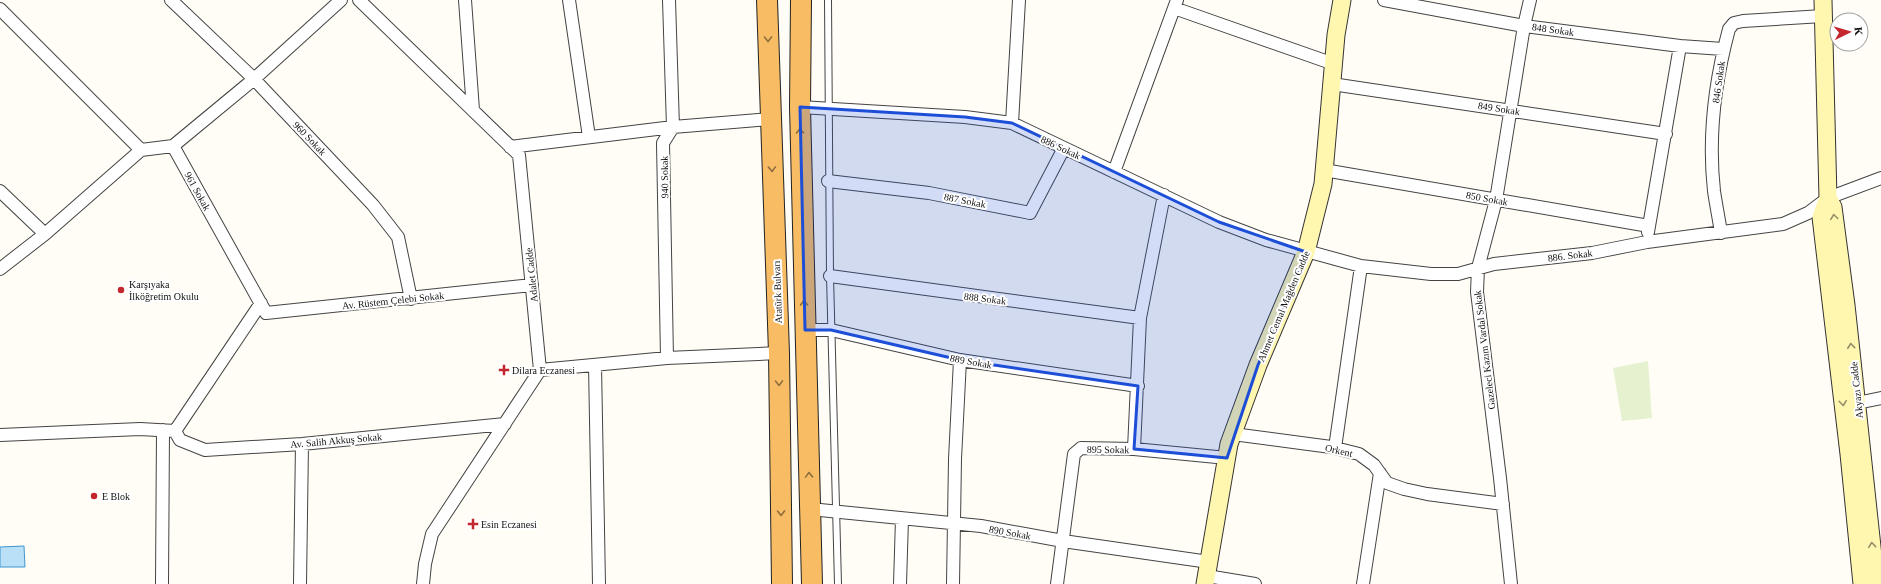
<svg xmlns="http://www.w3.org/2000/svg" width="1881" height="584" font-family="Georgia,serif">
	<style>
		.pitch { fill: #e6f2cf }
		.water { fill: #b9e0f7; stroke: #3f96cf }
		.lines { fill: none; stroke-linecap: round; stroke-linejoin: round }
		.service-casing { stroke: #444; stroke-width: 8 }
		.minor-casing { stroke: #444; stroke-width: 14 }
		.secondary-casing { stroke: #333; stroke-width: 19 }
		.trunk-casing { stroke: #222; stroke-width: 22 }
		.service { stroke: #fff; stroke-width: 6 }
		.minor { stroke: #fff; stroke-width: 12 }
		.secondary { stroke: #fff6b0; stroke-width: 17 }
		.trunk { stroke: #f7bc64; stroke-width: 20 }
		.oneway { stroke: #906f3f }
		.oneway2 { stroke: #948f68 }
		.marked { fill: #1d4ed8; fill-opacity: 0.2; stroke: #1d4ed8; stroke-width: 3; stroke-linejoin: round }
		.poi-dot { fill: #c4262e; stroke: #fff; stroke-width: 1.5 }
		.labels { text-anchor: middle; stroke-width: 4; stroke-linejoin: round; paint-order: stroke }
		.street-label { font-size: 10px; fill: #111; stroke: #fff }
		.poi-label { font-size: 10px; fill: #111; stroke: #fff; text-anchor: start }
	</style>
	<rect width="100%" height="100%" fill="#fffdf5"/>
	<path class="pitch" d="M 1648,361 L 1652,418 L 1622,421 L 1613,368 Z"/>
	<path class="water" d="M 24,546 L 25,567 L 0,567 L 0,547 Z"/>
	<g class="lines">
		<defs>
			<path id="service" d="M 828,0 L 830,276 L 838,584"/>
			<path id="minor" d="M 171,0 L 254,79 L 373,205 L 398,237 L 411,299
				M 359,0 L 519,155 L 540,370 L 432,534 L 425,564 L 423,584
				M 465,0 L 473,110
				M 569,0 L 589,137
				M 1384,0 L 1524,26 L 1680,46 L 1723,49
				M 1174,8 L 1334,64
				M 0,9 L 141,150 L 173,146
				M 1332,84 L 1666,134
				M 800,107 L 965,117 L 1012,123 L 1219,222 L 1266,240 L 1361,266 L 1431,274 L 1458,274 L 1494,264 L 1592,253 L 1647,242 L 1783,224 L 1808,213 L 1828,198 L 1881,178
				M 1012,123 L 1019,0
				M 173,146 L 266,313 L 532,285
				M 173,146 L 254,79 L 341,0
				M 510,147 L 673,127 L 770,119
				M 1324,170 L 1649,226
				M 1114,172 L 1177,0
				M 828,181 L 929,193 L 1030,213 L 1064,148
				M 0,191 L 45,234
				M 1648,232 L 1680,46
				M 1721,233 C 1719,219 1716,205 1714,191 C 1708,137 1715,81 1729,29 L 1734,23 L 1743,21 L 1823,16
				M 0,269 L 45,234 L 141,150
				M 830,276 L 1140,318
				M 805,330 L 831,330 L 960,360 L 1138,386
				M 667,358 L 663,143 L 673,127 L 669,0
				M 595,365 L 599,584
				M 540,370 L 667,358 L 779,353
				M 1857,403 L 1881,398
				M 175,431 L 180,440 L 205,450 L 302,444 L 505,424
				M 175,431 L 261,303
				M 1233,434 L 1331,447 L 1359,454 L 1374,465 L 1387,483 L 1404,489 L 1427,494 L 1503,504
				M 0,435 L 140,429 L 175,431
				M 1335,448 L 1361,266
				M 1134,449 L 1140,318 L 1164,195
				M 810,509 L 981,526 L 1063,541 L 1209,562
				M 1207,576 L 1255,584
				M 162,584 L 163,430
				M 300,584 L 302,444
				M 900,584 L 902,519
				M 953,584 L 955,459 L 960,360
				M 1057,584 L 1074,454 L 1081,448 L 1134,449 L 1227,458
				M 1363,584 L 1380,473
				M 1511,584 L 1500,478 L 1477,292 L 1478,268 L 1496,200 L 1524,26 L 1530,0"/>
			<path id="secondary" d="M 1823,0 L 1828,198
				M 1205,584 L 1229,444 L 1258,365 L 1306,252 L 1323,184 L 1336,35 L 1342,0
				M 1862,584 L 1849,454 L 1821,217 L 1828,198 L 1833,207 L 1846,305 L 1876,584"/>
			<path id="trunk" d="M 767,0 L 779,353 L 782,584
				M 801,0 L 800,107 L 812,584"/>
		</defs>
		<use href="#service" class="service-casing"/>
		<use href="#minor" class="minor-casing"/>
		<use href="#secondary" class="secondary-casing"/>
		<use href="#trunk" class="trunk-casing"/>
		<use href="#service" class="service"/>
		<use href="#minor" class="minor"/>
		<use href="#secondary" class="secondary"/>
		<use href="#trunk" class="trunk"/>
	</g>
	<defs><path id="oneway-chevron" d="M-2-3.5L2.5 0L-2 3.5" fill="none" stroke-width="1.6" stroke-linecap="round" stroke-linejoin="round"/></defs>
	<g class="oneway">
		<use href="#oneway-chevron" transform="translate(768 39) rotate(89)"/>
		<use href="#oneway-chevron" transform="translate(800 131) rotate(-91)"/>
		<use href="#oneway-chevron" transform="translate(772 169) rotate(88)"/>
		<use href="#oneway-chevron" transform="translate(804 303) rotate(-91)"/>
		<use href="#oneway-chevron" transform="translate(779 383) rotate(89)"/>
		<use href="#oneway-chevron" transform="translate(809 475) rotate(-92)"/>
		<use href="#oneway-chevron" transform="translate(781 513) rotate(89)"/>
	</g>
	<g class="oneway2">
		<use href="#oneway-chevron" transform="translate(1834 217) rotate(-98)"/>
		<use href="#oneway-chevron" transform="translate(1851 346) rotate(-96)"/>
		<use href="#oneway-chevron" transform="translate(1843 403) rotate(83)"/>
		<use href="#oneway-chevron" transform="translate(1872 545) rotate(-96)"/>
	</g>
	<path class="marked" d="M 800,107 L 965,117 L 1012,123 L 1219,222 L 1306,252 L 1258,365 L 1227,458 L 1134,449 L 1138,386 L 960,360 L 831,330 L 805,330 Z"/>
	<g class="poi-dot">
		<circle cx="121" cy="290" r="4"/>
		<path d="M502 364h4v4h4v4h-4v4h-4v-4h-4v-4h4z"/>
		<circle cx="94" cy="496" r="4"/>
		<path d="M471 518h4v4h4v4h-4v4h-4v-4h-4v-4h4z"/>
	</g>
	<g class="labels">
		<g class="street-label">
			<text transform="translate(1553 29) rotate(8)" y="4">848 Sokak</text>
			<text transform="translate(1718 82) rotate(-82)" y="4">846 Sokak</text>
			<text transform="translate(1499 108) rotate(9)" y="4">849 Sokak</text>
			<text transform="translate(310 138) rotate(46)" y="4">960 Sokak</text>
			<text transform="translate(1061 147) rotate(25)" y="4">886 Sokak</text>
			<text transform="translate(664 177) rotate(-91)" y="4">940 Sokak</text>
			<text transform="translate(198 191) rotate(61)" y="4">961 Sokak</text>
			<text transform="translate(1487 198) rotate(10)" y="4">850 Sokak</text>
			<text transform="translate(965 200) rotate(11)" y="4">887 Sokak</text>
			<text transform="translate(1570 255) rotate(-7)" y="4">886. Sokak</text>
			<text transform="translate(531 275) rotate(-96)" y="4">Adalet Cadde</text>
			<text transform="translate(777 292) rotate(-92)" y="4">Atatürk Bulvarı</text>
			<text transform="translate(985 298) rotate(7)" y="4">888 Sokak</text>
			<text transform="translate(393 300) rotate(-6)" y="4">Av. Rüstem Çelebi Sokak</text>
			<text transform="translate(1283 306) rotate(-67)" y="4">Ahmet Cemal Mağden Cadde</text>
			<text transform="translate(1484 350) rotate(-97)" y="4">Gazeleci Kazım Vardal Sokak</text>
			<text transform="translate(971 361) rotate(10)" y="4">889 Sokak</text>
			<text transform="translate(1856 390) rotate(-96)" y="4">Akyazı Cadde</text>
			<text transform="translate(336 440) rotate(-5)" y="4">Av. Salih Akkuş Sokak</text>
			<text transform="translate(1108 449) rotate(1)" y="4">895 Sokak</text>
			<text transform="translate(1339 450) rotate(13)" y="4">Orkent</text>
			<text transform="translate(1010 532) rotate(10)" y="4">890 Sokak</text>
		</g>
		<g class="poi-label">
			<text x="129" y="288">Karşıyaka<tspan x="129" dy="12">İlköğretim Okulu</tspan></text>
			<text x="512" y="374">Dilara Eczanesi</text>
			<text x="102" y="500">E Blok</text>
			<text x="481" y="528">Esin Eczanesi</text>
		</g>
	</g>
	<g transform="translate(1849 32) rotate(85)"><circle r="19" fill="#ffffff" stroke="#a0a0a0"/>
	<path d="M0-3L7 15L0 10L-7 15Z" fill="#c4262e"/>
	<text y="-6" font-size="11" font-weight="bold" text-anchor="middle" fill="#111111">K</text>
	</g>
</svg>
